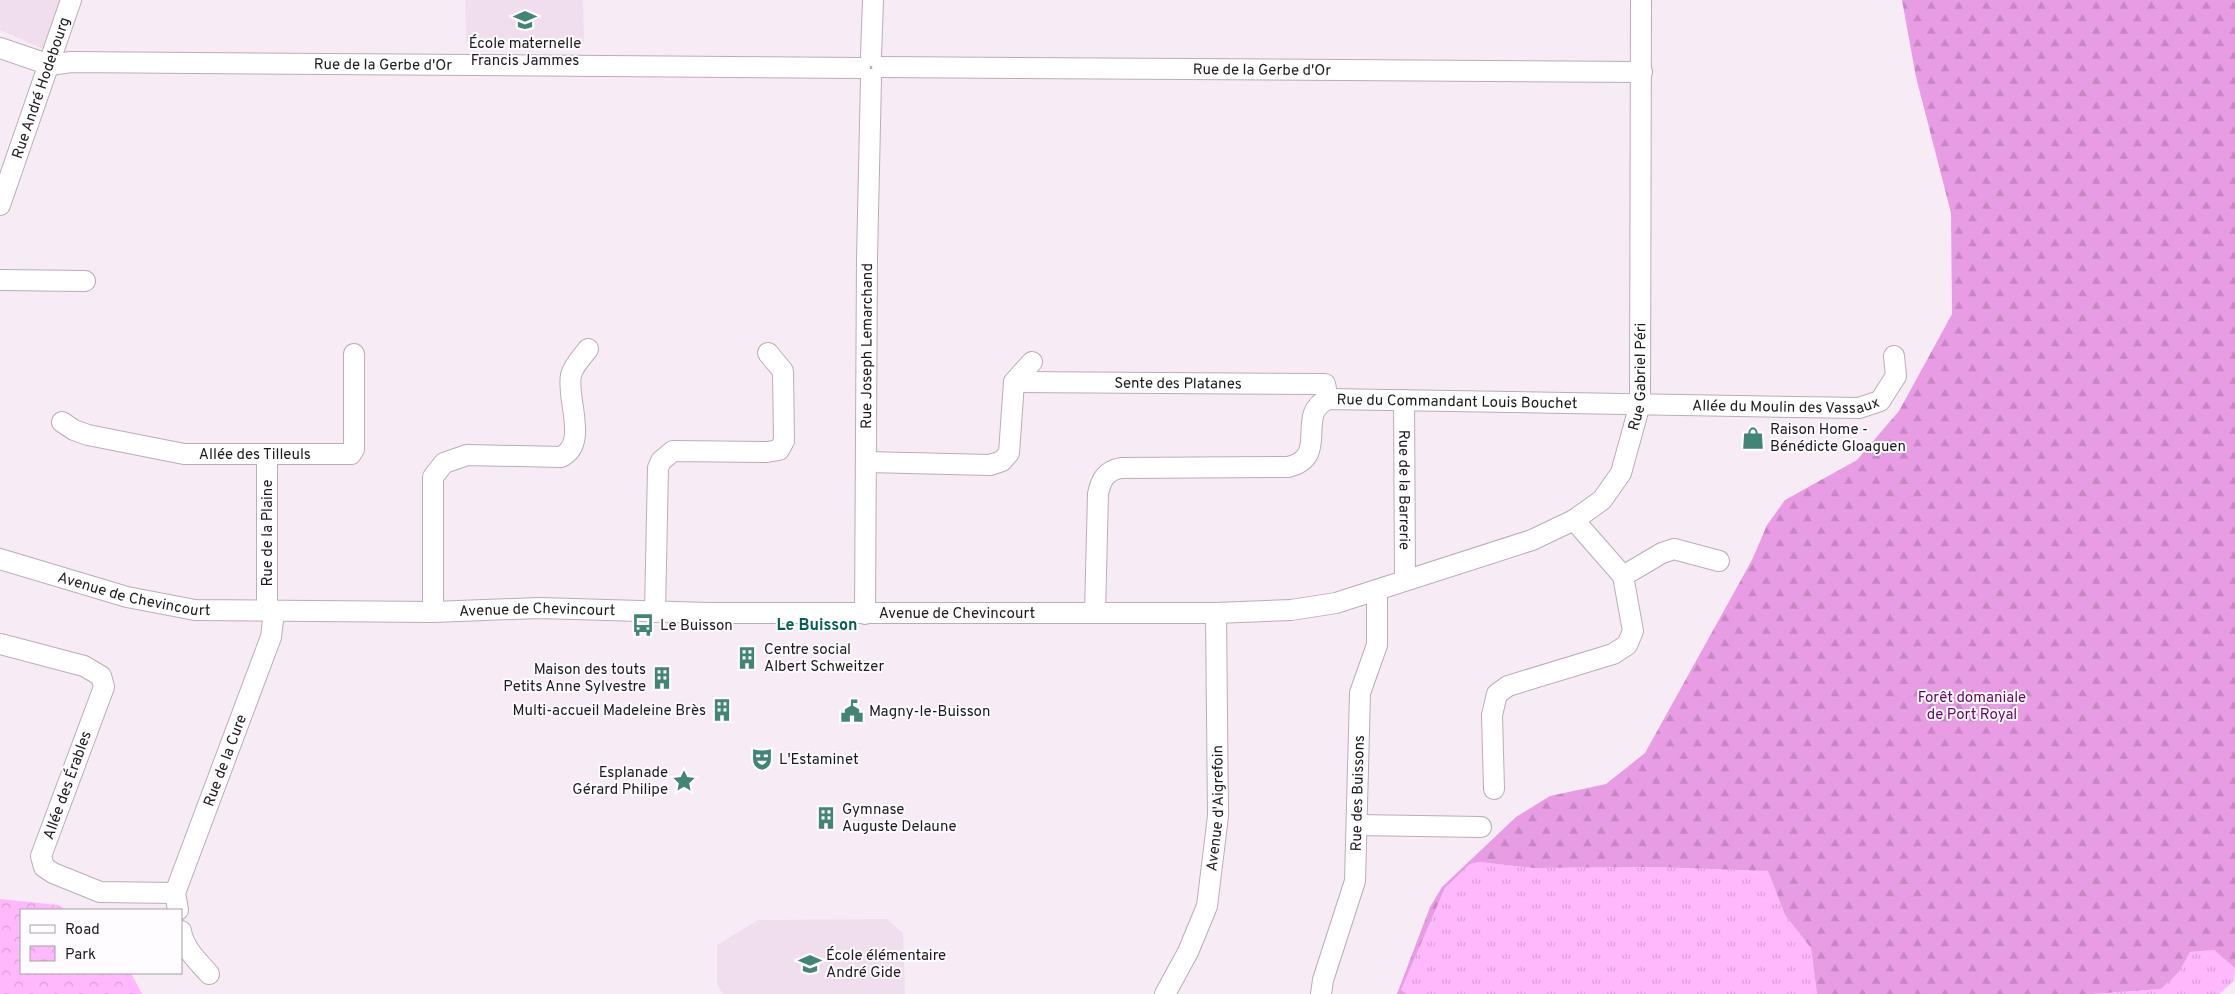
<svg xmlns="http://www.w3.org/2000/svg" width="2235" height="994" font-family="Overpass,sans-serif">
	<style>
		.built { fill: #f0deef }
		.grass { fill: url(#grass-tufts) }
		.forest { fill: url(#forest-firs) }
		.park { fill: url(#park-crowns) }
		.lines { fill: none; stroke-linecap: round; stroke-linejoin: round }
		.street-casing { stroke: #b9adb8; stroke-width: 22 }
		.street { stroke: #fff; stroke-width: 20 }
		.labels { text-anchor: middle; stroke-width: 4; stroke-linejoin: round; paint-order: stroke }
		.poi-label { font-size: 15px; fill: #1d191d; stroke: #fefcfe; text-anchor: start }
		.street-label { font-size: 15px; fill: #1d191d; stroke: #fefcfe }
		.park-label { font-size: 15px; fill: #640564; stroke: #fefcfe }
		.neighbourhood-label { font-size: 16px; font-weight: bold; fill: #005f51; stroke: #fefcfe }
	</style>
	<defs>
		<pattern id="grass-tufts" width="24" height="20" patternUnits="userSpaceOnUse" patternTransform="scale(1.25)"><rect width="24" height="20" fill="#ffb8fb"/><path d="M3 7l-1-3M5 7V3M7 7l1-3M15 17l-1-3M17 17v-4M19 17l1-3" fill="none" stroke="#da9ed7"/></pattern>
		<pattern id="forest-firs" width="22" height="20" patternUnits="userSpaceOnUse" patternTransform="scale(1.25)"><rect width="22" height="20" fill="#e89ce4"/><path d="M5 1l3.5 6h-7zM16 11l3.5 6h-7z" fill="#c786c3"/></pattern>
		<pattern id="park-crowns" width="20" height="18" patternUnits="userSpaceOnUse" patternTransform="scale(1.25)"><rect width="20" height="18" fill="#ffb8fb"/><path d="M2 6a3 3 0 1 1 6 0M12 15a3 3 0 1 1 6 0" fill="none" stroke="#da9ed7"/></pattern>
	</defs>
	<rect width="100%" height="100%" fill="#f7ebf6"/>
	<path class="built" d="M 0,0 L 60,0 L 43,49 L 0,30 Z
		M 465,0 L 583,0 L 584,42 L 466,41 Z
		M 887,919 L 903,933 L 905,994 L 723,994 L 717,984 L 717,945 L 758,920 Z"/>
	<path class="grass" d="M 1479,862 L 1534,868 L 1653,867 L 1768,871 L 1785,915 L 1811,948 L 1817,994 L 1407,994 L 1401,990 L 1445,888 L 1470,864 Z
		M 2214,950 L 2235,968 L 2234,981 L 2219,994 L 2093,994 L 2161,989 L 2179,972 L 2190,952 Z"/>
	<path class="forest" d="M 1902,0 L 2235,0 L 2235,968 L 2214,950 L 2190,952 L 2179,972 L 2161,989 L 2093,994 L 1817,994 L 1811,948 L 1785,915 L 1768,871 L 1653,867 L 1534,868 L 1479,862 L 1470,864 L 1445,888 L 1401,990 L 1407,994 L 1397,994 L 1430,907 L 1442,887 L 1516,817 L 1550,796 L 1606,784 L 1645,753 L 1752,560 L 1767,525 L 1785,500 L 1857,460 L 1899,411 L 1952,314 L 1951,213 L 1916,77 Z"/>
	<path class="park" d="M 0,899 L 58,905 L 66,910 L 21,910 L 21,973 L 131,973 L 142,994 L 0,994 Z"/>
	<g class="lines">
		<defs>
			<g id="street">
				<path id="s1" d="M 0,48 L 50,65 L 71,62 L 860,68"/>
				<path d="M 871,56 L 873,0"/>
				<path id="s2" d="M 882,67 L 1642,72"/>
				<path id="s3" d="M 0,205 L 71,0"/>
				<path d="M 0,280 L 85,281"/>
				<path id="s4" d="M 1014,382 L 1325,384 L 1328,399"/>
				<path id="s5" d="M 1404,400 L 1405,580"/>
				<path id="s6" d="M 62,422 L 74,430 L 88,435 L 184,454 L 351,454 L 354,449 L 354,354"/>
				<path d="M 867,462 L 990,465 L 1002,461 L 1009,453 L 1014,382 L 1032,362"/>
				<path id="s7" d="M 0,559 L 127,597 L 195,610 L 433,612 L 539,608 L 708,613 L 1216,613 L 1291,610 L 1336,603 L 1532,540 L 1574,520 L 1602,500 L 1621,473 L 1640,404 L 1641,0"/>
				<path d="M 1623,576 L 1662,553 L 1674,549 L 1719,561"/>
				<path d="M 267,610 L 267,455"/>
				<path d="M 433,612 L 433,477 L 444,463 L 467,455 L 561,457 C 589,444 566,399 571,375 C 573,366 583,356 588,349"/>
				<path d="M 655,612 L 658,468 L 661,461 L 673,451 L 767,452 L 779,450 L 784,441 L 783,371 L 768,353"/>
				<path id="s8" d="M 1095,613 L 1098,494 C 1101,479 1106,471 1121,468 L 1288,467 C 1331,457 1294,414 1328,399 L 1859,408 L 1880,401 L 1896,376 L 1894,356"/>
				<path id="s9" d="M 865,614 L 867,259 L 871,79"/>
				<path d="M 0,644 L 84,666 L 101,676 L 104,687 L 41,856 L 44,867 L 53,873 L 100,892 L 175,893"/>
				<path d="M 1494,789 L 1492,715 L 1497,694 L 1508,686 L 1613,654 L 1627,645 L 1633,631 L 1623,576 L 1574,520"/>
				<path d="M 1357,825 L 1481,827"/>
				<path id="s10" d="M 178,910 L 175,893 L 271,637 L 274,611"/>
				<path d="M 181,931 C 184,949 198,961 209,974"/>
				<path id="s11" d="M 1165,994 L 1188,952 L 1207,906 L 1218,816 L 1216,613"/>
				<path id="s12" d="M 1321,994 L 1323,980 L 1355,881 L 1360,693 L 1377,645 L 1377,590"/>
			</g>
		</defs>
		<use href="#street" class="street-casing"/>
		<use href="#street" class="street"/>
	</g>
	<defs>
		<symbol id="school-bare" viewBox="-9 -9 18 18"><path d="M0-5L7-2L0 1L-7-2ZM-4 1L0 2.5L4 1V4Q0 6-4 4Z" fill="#428577" stroke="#fefcfe" stroke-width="2.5" paint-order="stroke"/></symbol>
		<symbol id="shop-bare" viewBox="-9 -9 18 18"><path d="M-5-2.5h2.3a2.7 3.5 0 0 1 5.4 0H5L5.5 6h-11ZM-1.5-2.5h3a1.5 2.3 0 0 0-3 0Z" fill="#428577" stroke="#fefcfe" stroke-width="2.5" paint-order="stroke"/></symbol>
		<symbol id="bus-bare" viewBox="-9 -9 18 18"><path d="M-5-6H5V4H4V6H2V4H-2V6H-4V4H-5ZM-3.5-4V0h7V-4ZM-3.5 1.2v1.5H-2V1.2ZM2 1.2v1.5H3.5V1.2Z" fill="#428577" stroke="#fefcfe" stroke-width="2.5" paint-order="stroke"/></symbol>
		<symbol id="building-bare" viewBox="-9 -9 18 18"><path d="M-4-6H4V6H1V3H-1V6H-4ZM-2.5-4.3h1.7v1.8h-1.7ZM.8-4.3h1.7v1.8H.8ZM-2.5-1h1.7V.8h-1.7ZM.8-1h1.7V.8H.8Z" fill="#428577" stroke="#fefcfe" stroke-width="2.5" paint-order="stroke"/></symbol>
		<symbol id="civic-bare" viewBox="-9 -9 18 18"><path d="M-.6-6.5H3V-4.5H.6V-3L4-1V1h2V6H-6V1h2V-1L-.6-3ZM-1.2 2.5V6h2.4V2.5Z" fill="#428577" stroke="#fefcfe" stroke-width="2.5" paint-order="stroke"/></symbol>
		<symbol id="theatre-bare" viewBox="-9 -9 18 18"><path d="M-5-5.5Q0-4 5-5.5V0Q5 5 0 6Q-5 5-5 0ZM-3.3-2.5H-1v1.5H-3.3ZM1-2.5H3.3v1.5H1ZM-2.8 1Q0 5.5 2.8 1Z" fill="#428577" stroke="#fefcfe" stroke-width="2.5" paint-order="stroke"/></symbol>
		<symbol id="sight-bare" viewBox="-9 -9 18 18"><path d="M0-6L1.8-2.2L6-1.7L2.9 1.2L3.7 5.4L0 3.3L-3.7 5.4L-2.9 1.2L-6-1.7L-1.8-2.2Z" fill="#428577" stroke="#fefcfe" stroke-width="2.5" paint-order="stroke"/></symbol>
	</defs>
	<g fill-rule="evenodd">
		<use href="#school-bare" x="509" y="4" width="32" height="32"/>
		<use href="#shop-bare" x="1737" y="422" width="32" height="32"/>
		<use href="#bus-bare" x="627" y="609" width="32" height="32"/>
		<use href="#building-bare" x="731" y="642" width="32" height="32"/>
		<use href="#building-bare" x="646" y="662" width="32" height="32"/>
		<use href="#building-bare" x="706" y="694" width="32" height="32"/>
		<use href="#civic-bare" x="836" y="695" width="32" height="32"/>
		<use href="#theatre-bare" x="746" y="743" width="32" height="32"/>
		<use href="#sight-bare" x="668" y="765" width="32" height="32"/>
		<use href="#building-bare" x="810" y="802" width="32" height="32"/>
		<use href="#school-bare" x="794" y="948" width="32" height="32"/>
	</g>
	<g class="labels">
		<g class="poi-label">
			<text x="525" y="48" text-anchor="middle">École maternelle<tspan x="525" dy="17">Francis Jammes</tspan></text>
			<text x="1770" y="434">Raison Home -<tspan x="1770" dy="17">Bénédicte Gloaguen</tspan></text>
			<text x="660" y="630">Le Buisson</text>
			<text x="764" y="654">Centre social<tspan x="764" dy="17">Albert Schweitzer</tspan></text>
			<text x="646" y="674" text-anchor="end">Maison des touts<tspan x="646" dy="17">Petits Anne Sylvestre</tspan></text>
			<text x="706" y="715" text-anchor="end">Multi-accueil Madeleine Brès</text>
			<text x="869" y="716">Magny-le-Buisson</text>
			<text x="779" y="764">L'Estaminet</text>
			<text x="668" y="777" text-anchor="end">Esplanade<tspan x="668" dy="17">Gérard Philipe</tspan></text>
			<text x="842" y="814">Gymnase<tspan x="842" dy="17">Auguste Delaune</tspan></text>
			<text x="826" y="960">École élémentaire<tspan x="826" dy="17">André Gide</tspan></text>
		</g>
		<g class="street-label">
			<text dy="5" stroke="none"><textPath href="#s1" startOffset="386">Rue de la Gerbe d'Or</textPath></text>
			<text dy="5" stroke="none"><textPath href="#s2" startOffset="380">Rue de la Gerbe d'Or</textPath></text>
			<text dy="5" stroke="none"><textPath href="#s3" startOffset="124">Rue André Hodebourg</textPath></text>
			<text dy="5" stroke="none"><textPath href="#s9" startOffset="268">Rue Joseph Lemarchand</textPath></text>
			<text dy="5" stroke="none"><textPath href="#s7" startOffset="1762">Rue Gabriel Péri</textPath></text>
			<text dy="5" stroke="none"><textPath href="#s4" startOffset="164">Sente des Platanes</textPath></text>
			<text dy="5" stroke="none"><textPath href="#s8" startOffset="868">Allée du Moulin des Vassaux</textPath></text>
			<text dy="5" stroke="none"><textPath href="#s8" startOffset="539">Rue du Commandant Louis Bouchet</textPath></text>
			<text dy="5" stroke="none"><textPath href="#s6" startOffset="198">Allée des Tilleuls</textPath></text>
			<text dy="5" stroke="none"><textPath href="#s5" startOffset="90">Rue de la Barrerie</textPath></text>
			<text transform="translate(267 533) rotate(-90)" y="5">Rue de la Plaine</text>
			<text dy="5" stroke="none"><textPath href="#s7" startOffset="139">Avenue de Chevincourt</textPath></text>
			<text dy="5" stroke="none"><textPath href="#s7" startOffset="544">Avenue de Chevincourt</textPath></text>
			<text dy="5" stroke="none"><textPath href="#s7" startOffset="964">Avenue de Chevincourt</textPath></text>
			<text dy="5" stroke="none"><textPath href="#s10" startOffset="159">Rue de la Cure</textPath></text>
			<text transform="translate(67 785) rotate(-70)" y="5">Allée des Érables</text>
			<text dy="5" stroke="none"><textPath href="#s12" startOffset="206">Rue des Buissons</textPath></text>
			<text dy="5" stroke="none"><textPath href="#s11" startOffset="196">Avenue d'Aigrefoin</textPath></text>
		</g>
		<g class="park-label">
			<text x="1972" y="702">Forêt domaniale<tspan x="1972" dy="17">de Port Royal</tspan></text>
		</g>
		<g class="neighbourhood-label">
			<text x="817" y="630">Le Buisson</text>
		</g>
	</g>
	<rect x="20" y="909" width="162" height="65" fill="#fefcfe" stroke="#a4a1a4"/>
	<rect x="30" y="925" width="25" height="8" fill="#ffffff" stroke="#a4a1a4"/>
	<text x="65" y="934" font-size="15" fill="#1d191d">Road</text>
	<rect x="30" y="946" width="25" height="15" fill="url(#park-crowns)" stroke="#a4a1a4"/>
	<text x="65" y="959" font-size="15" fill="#1d191d">Park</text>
</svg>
